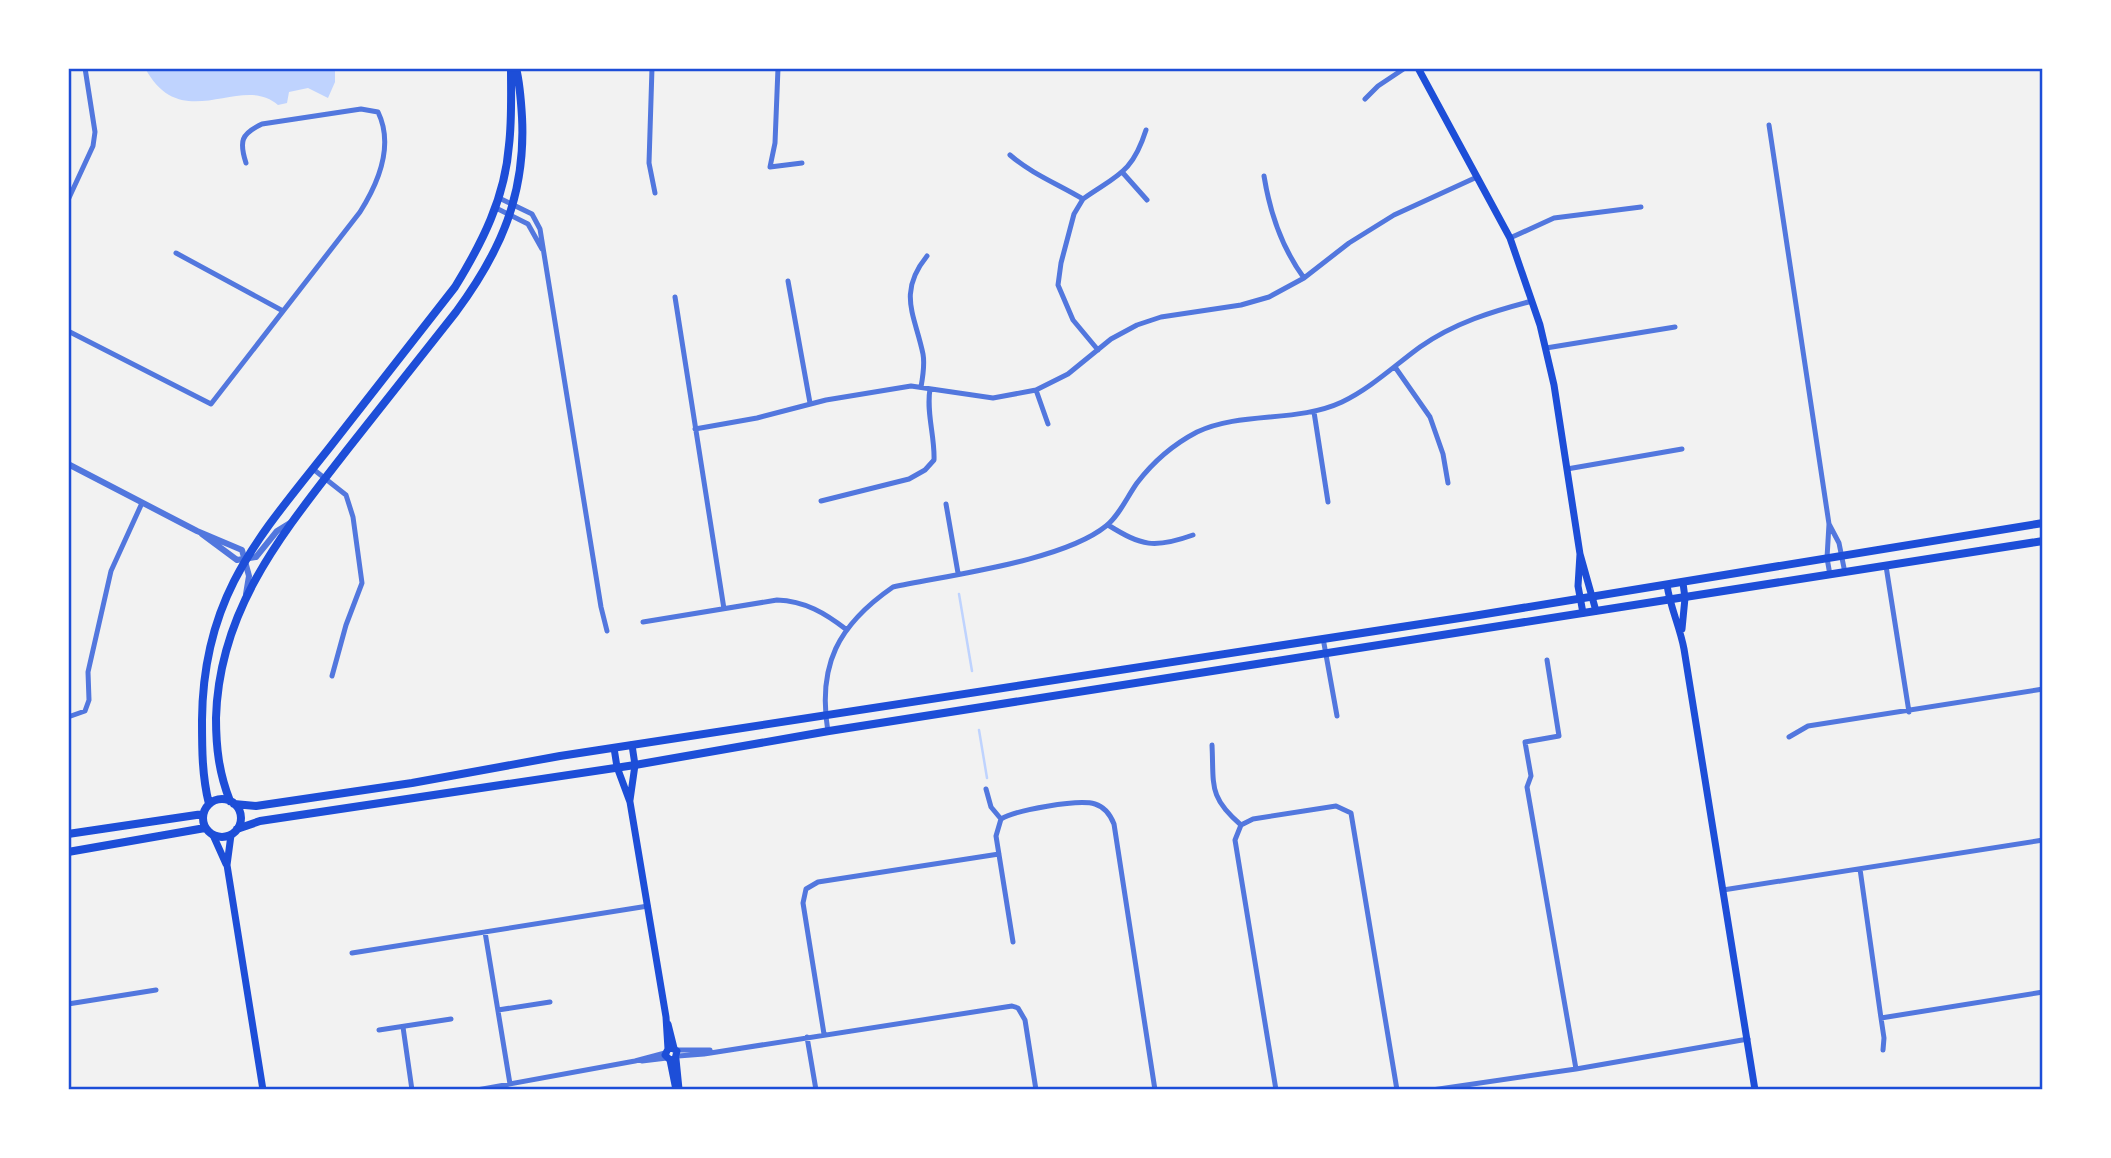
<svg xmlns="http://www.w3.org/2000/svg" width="2111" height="1158" font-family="Figtree,sans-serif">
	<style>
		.water { fill: #bfd3fe }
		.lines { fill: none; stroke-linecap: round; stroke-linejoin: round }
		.stream { stroke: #bfd3fe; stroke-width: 2.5 }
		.minor { stroke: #5277de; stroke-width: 5 }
		.tertiary { stroke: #5277de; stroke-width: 6 }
		.secondary { stroke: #1d4ed8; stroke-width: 7 }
		.primary { stroke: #1d4ed8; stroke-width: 8 }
		.neatline { fill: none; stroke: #1d4ed8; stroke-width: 2.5 }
	</style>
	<rect width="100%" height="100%" fill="#f2f2f2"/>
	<path class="water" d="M 145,68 L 335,68 L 335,82 L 328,98 L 308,88 L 289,92 L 287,103 L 278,105 C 241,72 182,137 145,68 Z"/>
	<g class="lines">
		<path class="stream" d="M 959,594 L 972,671
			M 979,730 L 987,778"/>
		<path class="minor" d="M 652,68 L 649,163 L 655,193
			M 778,68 L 775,143 L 770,167 L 802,163
			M 1365,99 L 1378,86 L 1405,68
			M 1769,125 L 1829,524 L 1827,558 L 1830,575
			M 1010,155 C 1032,174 1058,184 1083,199 L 1074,214 L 1061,263 L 1058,285 L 1073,320 L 1098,350
			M 1123,173 L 1147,200
			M 1264,176 C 1270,213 1282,248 1304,278
			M 499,198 L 532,214 L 540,229 L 601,607 L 607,631
			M 1083,199 C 1117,175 1132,174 1146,130
			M 68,200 L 93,146 L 95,132 L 85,68
			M 496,208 L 528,224 L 542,249
			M 1510,238 L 1554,218 L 1641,207
			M 176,253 L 283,311
			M 788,281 L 810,403
			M 675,297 L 724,609
			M 68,331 L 211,404 L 360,212 C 379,182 394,145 378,112 L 361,109 L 262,124 C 241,134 239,141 246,163
			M 1546,348 L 1675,327
			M 1395,367 L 1430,417 L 1443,454 L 1448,483
			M 921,387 C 923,376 925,365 923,354 C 915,315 897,293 927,256
			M 1036,390 L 1048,424
			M 1314,412 L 1328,502
			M 695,429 L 757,418 L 826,400 L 911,386 L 993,398 L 1036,390 L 1068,374 L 1111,339 L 1137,325 L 1161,317 L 1241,305 L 1269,297 L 1304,278 L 1349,243 L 1394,215 L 1477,177
			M 313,469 L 346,495 L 353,517 L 362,583 L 346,625 L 332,676
			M 1567,469 L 1682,449
			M 821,501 L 909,479 L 925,470 L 934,460 C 935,436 926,413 930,389
			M 946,504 L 958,573
			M 1829,524 L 1839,543 L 1845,573
			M 1108,525 C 1142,546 1154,549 1193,535
			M 1886,566 L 1909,712
			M 643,622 L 777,600 C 805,601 825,613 847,630
			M 1323,638 L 1337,716
			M 1547,660 L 1559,736 L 1525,742 L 1531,776 L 1527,787 L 1576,1069
			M 68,717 L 85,711 L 89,700 L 88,672 L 111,571 L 142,503
			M 828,732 C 817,665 838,625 893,587 C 949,575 1063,561 1106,526 C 1119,516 1127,497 1137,483 C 1153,462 1174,444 1197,432 C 1242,411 1297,423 1342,402 C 1371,388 1394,366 1420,347 C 1454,323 1493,311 1532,301
			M 1789,737 L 1808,726 L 2043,689
			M 1212,745 C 1214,785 1208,797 1241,825
			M 986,789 L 991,807 L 1001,819 C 1016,810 1078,799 1095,804 C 1105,807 1110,814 1114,824 L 1155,1090
			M 1001,819 L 996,836 L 1013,942
			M 1860,869 L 1881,1018 L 2043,992
			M 1723,890 L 2043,840
			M 485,932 L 510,1084
			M 352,953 L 648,906
			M 68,1004 L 156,990
			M 498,1010 L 550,1002
			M 1881,1018 L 1884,1038 L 1883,1050
			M 403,1027 L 412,1090
			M 379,1030 L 451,1019
			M 824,1034 L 803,903 L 806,889 L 818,882 L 999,854
			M 807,1037 L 816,1090
			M 676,1050 L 710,1050
			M 678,1056 L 704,1054 L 1012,1006 L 1018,1008 L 1025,1020 L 1036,1090
			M 642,1061 L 667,1058
			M 477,1090 L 635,1061 L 665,1053
			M 1276,1090 L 1235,840 L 1241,825 L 1253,819 L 1336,806 L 1351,813 L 1397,1090
			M 1432,1090 L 1576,1069 L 1748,1039"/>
		<path class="tertiary" d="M 68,464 L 197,531 L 242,550 L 249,576 L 246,594
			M 202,534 L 237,560 L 256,557 L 277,531 L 290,523"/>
		<path class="secondary" d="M 1418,68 L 1510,238 L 1540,325 L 1554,385 L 1580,554 L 1596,611
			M 1580,554 L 1578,586 L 1583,613
			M 1667,585 C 1670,607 1680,627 1684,649 L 1755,1090
			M 1682,629 L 1685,598 L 1683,583
			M 614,748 L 617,767 L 630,802 L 666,1017 L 668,1049
			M 630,800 L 635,765 L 632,745
			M 213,835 L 226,864
			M 231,835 L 227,865 L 263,1090
			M 668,1024 L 674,1048
			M 676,1059 L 679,1089
			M 670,1060 L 675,1059 L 677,1051 L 672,1048 L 668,1049 L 665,1055 L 670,1060 L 676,1090"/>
		<path class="primary" d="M203 818a19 19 0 1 1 38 0a19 19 0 1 1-38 0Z
			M 230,801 C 219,773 216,748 216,718 C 219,608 283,533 347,450 C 383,404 420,358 456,312 C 501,251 526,194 522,117 C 521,100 520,84 516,68
			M 209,804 C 202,776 202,749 202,720 C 203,596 258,538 330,447 C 372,394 413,340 455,287 C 482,243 505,198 509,145 C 512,120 511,94 511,68
			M 234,804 L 256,806 L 412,783 L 560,756 L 1473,616 L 2043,523
			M 237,829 L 260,821 L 635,765 L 829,731 L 2043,541
			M 68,834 L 203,814
			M 68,852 L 205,828"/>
	</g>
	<rect width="2111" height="1158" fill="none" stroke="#ffffff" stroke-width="140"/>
	<rect x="70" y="70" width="1971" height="1018" class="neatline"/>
</svg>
